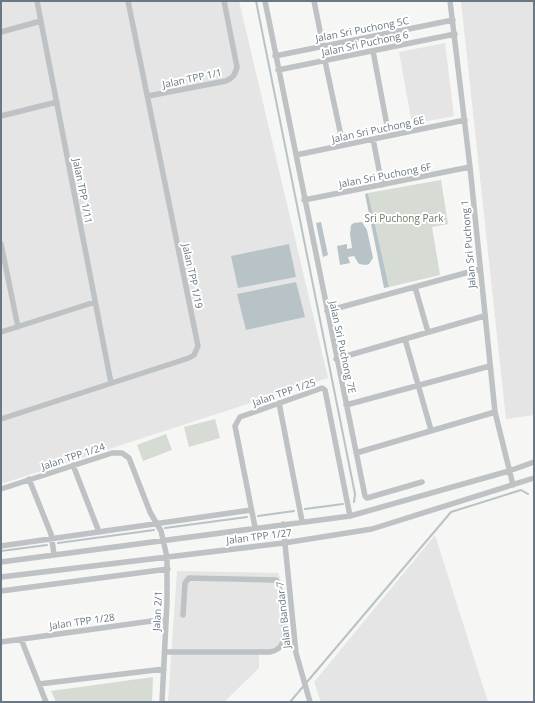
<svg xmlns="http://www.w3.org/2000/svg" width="535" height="703" font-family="'Open Sans',sans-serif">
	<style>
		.built { fill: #e4e5e4 }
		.green { fill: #d6dbd3 }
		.water { fill: #b7c3c7 }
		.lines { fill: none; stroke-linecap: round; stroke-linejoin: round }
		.stream { stroke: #b7c3c7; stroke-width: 2 }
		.minor { stroke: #bec2c5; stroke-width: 5.5 }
		.labels { text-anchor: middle; stroke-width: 4; stroke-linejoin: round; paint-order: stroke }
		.street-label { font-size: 10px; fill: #697882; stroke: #fff }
		.park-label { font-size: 10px; fill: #6b7967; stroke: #fff }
	</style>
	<rect width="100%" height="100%" fill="#f6f6f4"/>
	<path class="built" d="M 1,1 L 239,1 L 328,378 L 1,484 Z
		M 461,1 L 534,1 L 534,415 L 506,419 Z
		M 445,43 L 454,116 L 412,124 L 399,52 Z
		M 435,535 L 488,702 L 321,702 L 314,682 Z
		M 177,571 L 278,573 L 282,583 L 288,640 L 270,650 L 259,650 L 259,668 L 224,702 L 168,702 Z"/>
	<path class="green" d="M 441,180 L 448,224 L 432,227 L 440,275 L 389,287 L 368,193 Z
		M 215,419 L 220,438 L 189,447 L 184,427 Z
		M 166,434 L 172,450 L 143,461 L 137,445 Z
		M 153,677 L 152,702 L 56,702 L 51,691 Z"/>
	<path class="water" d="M 368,193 L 389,287 L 384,288 L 365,194 Z
		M 321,222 L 328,255 L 323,257 L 316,223 Z
		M 362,222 L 367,230 L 373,258 L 369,264 L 366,265 L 359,264 L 354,256 L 348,257 L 350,263 L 340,265 L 337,246 L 347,244 L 347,249 L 352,248 L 350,234 L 351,225 L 354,223 Z
		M 289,244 L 296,277 L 238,288 L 231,256 Z
		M 296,282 L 305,317 L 246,330 L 237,294 Z"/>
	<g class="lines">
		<path class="stream" d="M 256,1 L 355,494 L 354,502
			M 305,509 L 343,504
			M 258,516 L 294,511
			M 165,528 L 247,517
			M 58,543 L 154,530
			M 1,551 L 47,545
			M 290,702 L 451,512 L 521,490 L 528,494"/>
		<path class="minor" d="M 37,1 L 111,383
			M 265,1 L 365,496 L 367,498 L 422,482
			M 314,1 L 323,46
			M 450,1 L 470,167 L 495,412 L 513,485
			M 1,32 L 41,21
			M 373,51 L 389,136
			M 275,56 L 453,20
			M 325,61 L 343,145
			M 278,70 L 455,34
			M 148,96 L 226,81 C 233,78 235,75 237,67 L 224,1
			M 1,116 L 57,102
			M 373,139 L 382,185
			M 296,155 L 465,120
			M 304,200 L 470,167
			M 1,244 L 18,327
			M 415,287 L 428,332
			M 327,311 L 480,269
			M 1,332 L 95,302
			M 405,339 L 431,430
			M 336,359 L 484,316
			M 279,403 L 302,521
			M 346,405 L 490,366
			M 1,419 L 189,358 L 194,355 L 198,346 L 128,1
			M 356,453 L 495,412
			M 73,465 L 99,532
			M 29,479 L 51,534 L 54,554
			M 1,489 L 112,453 L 122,453 L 129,458 L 150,512 L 161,531 L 167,557 L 167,602 L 162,702
			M 283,524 L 296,653 L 310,702
			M 255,527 L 235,426 L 240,417 L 322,388 L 325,390 L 350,516
			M 1,546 L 251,510
			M 1,562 L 350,516 L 509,471 L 534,462
			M 1,577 L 284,543 L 372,529 L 534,478
			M 1,591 L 168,569
			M 21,639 L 46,702
			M 1,642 L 166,619
			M 165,652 L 270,652 C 276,651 282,647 283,641 C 286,631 282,588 276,580 L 189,578 L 185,583 L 183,615
			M 39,684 L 164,669"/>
	</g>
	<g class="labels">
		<g class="street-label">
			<text transform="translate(362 29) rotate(-11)" y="4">Jalan Sri Puchong 5C</text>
			<text transform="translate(365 43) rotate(-12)" y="4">Jalan Sri Puchong 6</text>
			<text transform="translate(192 78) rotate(-12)" y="4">Jalan TPP 1/1</text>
			<text transform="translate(378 129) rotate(-12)" y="4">Jalan Sri Puchong 6E</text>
			<text transform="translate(385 175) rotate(-11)" y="4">Jalan Sri Puchong 6F</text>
			<text transform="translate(83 191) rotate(79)" y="4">Jalan TPP 1/11</text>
			<text transform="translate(468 244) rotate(-95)" y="4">Jalan Sri Puchong 1</text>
			<text transform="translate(193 276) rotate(78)" y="4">Jalan TPP 1/19</text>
			<text transform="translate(343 347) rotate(78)" y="4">Jalan Sri Puchong 7E</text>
			<text transform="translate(284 392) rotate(-19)" y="4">Jalan TPP 1/25</text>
			<text transform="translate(73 456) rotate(-18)" y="4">Jalan TPP 1/24</text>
			<text transform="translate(259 536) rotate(-7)" y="4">Jalan TPP 1/27</text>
			<text transform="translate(157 611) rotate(-87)" y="4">Jalan 2/1</text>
			<text transform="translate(283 615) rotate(-96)" y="4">Jalan Bandar 7</text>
			<text transform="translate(82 621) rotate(-8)" y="4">Jalan TPP 1/28</text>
		</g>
		<g class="park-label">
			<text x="404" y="222">Sri Puchong Park</text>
		</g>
	</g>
	<rect width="535" height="703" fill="none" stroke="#697882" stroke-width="4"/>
</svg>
